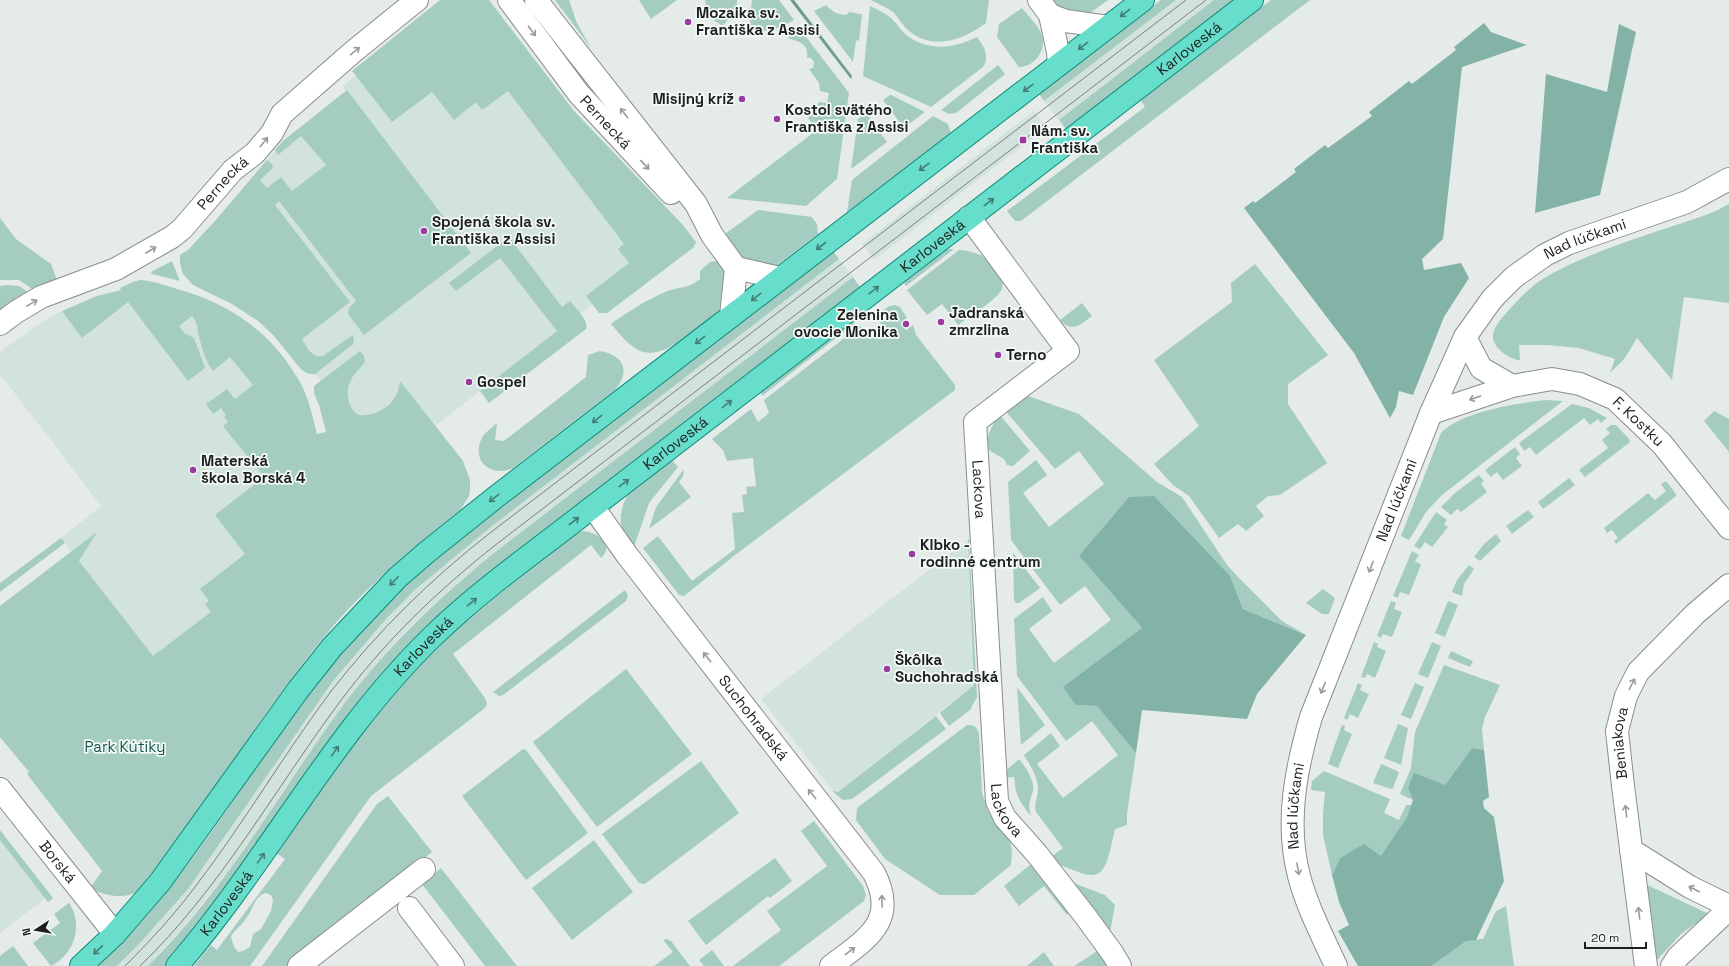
<svg xmlns="http://www.w3.org/2000/svg" width="1729" height="966" font-family="'Space Grotesk',sans-serif">
	<style>
		.built { fill: #d2e2dd }
		.green { fill: #a5ccc1; fill-rule: evenodd }
		.forest { fill: #83b3a6 }
		.water { fill: #6c9c8f }
		.lines { fill: none; stroke-linecap: round; stroke-linejoin: round }
		.minor-casing { stroke: #898f8e; stroke-width: 24 }
		.major-casing { stroke: #0b8c78; stroke-width: 24 }
		.minor { stroke: #fff; stroke-width: 22 }
		.major { stroke: #67ddcb; stroke-width: 22 }
		.tram { stroke: #7c807f; stroke-width: 1 }
		.oneway { stroke: #427e74 }
		.oneway2 { stroke: #999a9a }
		.poi-dot { fill: #9c3aa1; stroke: #f2f9f6; stroke-width: 1.5 }
		.labels { text-anchor: middle; stroke-width: 3.5; stroke-linejoin: round; paint-order: stroke }
		.poi-label { font-size: 15px; font-weight: bold; fill: #1d1f1e; stroke: #f2f9f6; text-anchor: start }
		.street-label { font-size: 15px; fill: #1d1f1e; stroke: #f2f9f6 }
		.park-label { font-size: 15px; fill: #19594c; stroke: #f2f9f6 }
	</style>
	<rect width="100%" height="100%" fill="#e5ebe9"/>
	<path class="built" d="M 446,0 L 659,253 L 435,426 L 444,437 L 402,467 L 322,382 L 266,321 L 183,274 L 180,263 L 180,255 L 188,250 L 215,221 L 283,141 L 346,91 L 343,86 Z
		M 1176,0 L 1214,0 L 1059,120 L 1044,101 Z
		M 1034,111 L 1046,127 L 874,260 L 862,244 Z
		M 839,259 L 853,277 L 494,553 L 455,585 L 409,628 L 377,663 L 336,715 L 233,865 L 188,922 L 148,966 L 117,966 L 139,944 L 188,889 L 333,681 L 387,618 L 416,589 L 492,526 Z
		M 97,296 L 241,324 L 303,543 L 152,657 L 61,538 L 101,506 L 0,374 L 0,352 L 33,328 L 56,314 Z
		M 968,540 L 974,685 L 838,792 L 834,792 L 761,699 Z
		M 0,840 L 46,898 L 0,933 Z"/>
	<path class="green" d="M 440,0 L 489,0 L 574,111 L 682,224 L 696,242 L 693,248 L 607,313 L 599,313 L 586,296 L 629,263 L 618,249 L 624,244 L 508,91 L 482,110 L 476,102 L 454,120 L 432,92 L 392,122 L 352,71 Z
		M 555,0 L 569,0 L 577,23 L 591,48 Z
		M 639,0 L 677,0 L 651,19 Z
		M 705,0 L 737,0 L 736,14 L 731,15 L 723,26 L 703,14 L 706,3 Z
		M 752,0 L 779,0 L 794,20 C 780,29 766,32 749,32 Z
		M 871,0 L 989,0 L 986,23 C 963,40 934,51 909,31 C 903,26 899,18 893,12 C 886,7 878,4 871,0 Z
		M 1051,0 L 1108,0 L 1090,13 L 1080,15 L 1057,6 Z
		M 1161,0 L 1176,0 L 1044,101 L 1039,94 Z
		M 1214,0 L 1235,0 L 1066,129 L 1059,120 Z
		M 1271,0 L 1310,0 L 1021,221 L 1015,221 L 1007,211 L 1145,107 L 1140,99 Z
		M 826,5 C 834,12 835,14 846,15 L 849,12 C 853,12 857,14 862,14 L 859,41 L 856,40 L 853,62 L 814,11 Z
		M 870,6 C 878,10 888,14 894,21 C 898,25 900,29 904,33 C 926,52 953,49 977,37 C 984,46 990,56 983,67 L 931,107 L 863,76 Z
		M 1022,8 C 1028,16 1037,24 1041,33 C 1048,49 1035,67 1019,67 L 997,37 L 999,24 Z
		M 800,29 L 849,93 L 837,179 L 806,206 L 727,198 L 817,130 L 808,118 L 819,102 L 827,103 L 829,93 L 820,91 L 819,83 L 809,69 L 813,68 L 814,62 L 811,58 L 807,58 C 809,43 799,42 788,38 Z
		M 998,65 L 1005,74 L 956,113 L 949,114 L 941,110 Z
		M 347,90 L 471,253 L 364,335 L 348,314 L 349,308 L 356,301 L 279,201 L 275,205 L 350,302 L 302,339 C 307,347 312,359 323,356 L 350,337 L 353,336 L 354,338 L 353,344 L 315,374 C 309,375 305,373 300,368 L 273,335 L 258,321 L 232,304 L 193,285 L 183,274 L 180,263 L 180,255 L 188,250 L 215,221 L 267,160 L 272,164 L 273,168 L 260,180 L 267,188 L 281,177 L 292,191 L 326,165 L 301,136 L 278,155 L 275,150 L 283,141 Z
		M 890,95 L 891,95 L 925,112 L 904,128 L 883,100 Z
		M 866,113 L 887,142 L 851,169 L 858,119 Z
		M 933,116 L 948,124 L 951,133 L 847,212 L 852,180 Z
		M 1729,204 L 1729,303 L 1684,297 L 1672,380 L 1637,338 L 1625,358 L 1610,373 L 1615,359 L 1579,348 L 1548,345 L 1519,345 L 1520,360 C 1510,360 1492,347 1493,336 C 1493,327 1502,318 1508,311 C 1518,300 1529,288 1541,280 C 1578,257 1628,241 1670,227 C 1690,220 1711,215 1729,204 Z
		M 758,210 L 812,217 L 817,224 L 818,234 L 776,266 L 744,259 L 725,234 Z
		M 0,218 L 16,239 L 51,264 L 58,283 L 35,291 L 19,280 L 0,280 Z
		M 509,237 L 562,307 L 570,301 C 576,309 589,320 586,329 L 489,403 L 480,391 L 557,331 L 500,258 L 456,291 L 449,283 Z
		M 947,249 L 954,249 L 906,286 L 904,283 Z
		M 959,250 C 966,250 973,252 980,255 C 990,260 1010,280 1000,292 C 993,302 969,317 958,325 L 942,304 L 927,315 L 907,290 Z
		M 833,251 L 839,259 L 492,526 L 416,589 L 387,618 L 333,681 L 188,889 L 139,944 L 117,966 L 98,966 C 202,870 263,740 357,635 C 418,567 493,513 566,457 C 655,389 744,320 833,251 Z
		M 172,261 L 180,281 L 152,274 L 151,272 Z
		M 717,261 C 731,272 728,298 718,311 C 698,326 664,363 638,350 C 627,344 619,333 611,324 C 626,313 654,295 671,290 C 684,286 689,288 700,279 L 700,271 L 710,262 Z
		M 1255,264 L 1328,355 L 1288,384 L 1288,404 L 1327,463 L 1280,495 L 1268,496 L 1256,506 L 1264,516 L 1246,531 L 1238,524 L 1219,538 L 1189,496 L 1173,485 L 1154,464 L 1199,426 L 1154,360 L 1232,302 L 1231,283 Z
		M 853,277 L 860,287 L 564,514 L 442,612 L 385,670 L 357,705 L 268,831 L 172,957 L 164,966 L 148,966 C 223,893 275,800 336,715 C 381,653 435,601 494,553 Z
		M 140,280 C 155,281 170,287 184,291 C 226,304 261,326 287,362 C 292,370 299,379 303,388 C 310,403 313,419 317,434 L 326,432 L 319,405 L 314,393 L 314,386 L 360,351 L 364,356 L 365,362 C 360,369 353,374 350,382 C 345,391 348,411 359,415 C 364,416 370,414 375,413 C 391,407 398,397 400,381 L 463,461 L 470,480 L 470,489 L 469,496 L 461,509 C 417,545 371,582 334,625 C 262,709 208,808 136,892 C 124,900 102,895 90,888 L 102,871 L 27,774 L 29,772 L 0,737 L 0,606 L 97,532 L 79,561 L 153,656 L 211,612 L 205,604 L 209,601 L 200,589 L 245,554 L 215,515 L 264,477 L 223,426 L 228,422 L 224,417 L 226,415 L 221,408 L 213,414 L 206,404 L 227,389 L 235,399 L 253,385 L 230,357 L 213,371 C 206,362 202,348 199,337 C 196,326 201,329 192,316 L 179,326 L 184,333 L 194,338 L 205,368 L 188,381 L 128,302 L 82,338 L 62,311 L 97,296 L 121,290 L 120,288 L 133,282 Z
		M 6,285 L 19,286 L 30,293 L 0,317 L 0,286 Z
		M 1082,303 L 1092,316 C 1080,325 1072,333 1060,320 Z
		M 895,305 L 900,307 L 907,318 L 901,322 L 906,330 L 913,325 L 916,335 L 955,385 L 955,390 L 735,555 L 684,596 L 679,595 L 643,548 L 658,536 L 692,581 L 735,549 L 732,513 L 744,512 L 742,495 L 747,494 L 746,487 L 756,486 L 753,458 L 727,461 L 723,450 L 712,439 L 751,409 L 758,422 L 769,413 L 764,400 L 860,326 L 872,337 L 883,326 L 875,317 L 889,306 Z
		M 851,321 L 855,323 L 762,396 L 761,391 Z
		M 600,351 C 624,355 631,371 615,390 L 513,468 C 492,478 470,461 482,438 C 485,432 492,428 497,423 L 495,440 L 504,441 L 586,377 L 588,355 Z
		M 1025,395 L 1079,414 L 1157,482 L 1182,497 L 1227,565 L 1239,578 L 1282,621 L 1306,635 L 1243,609 L 1230,576 L 1079,556 L 1142,628 L 1076,705 L 1097,706 L 1136,753 L 1127,814 L 1127,825 L 1115,829 C 1103,885 1102,882 1050,861 L 1048,859 L 1063,848 L 1036,812 C 1033,803 1039,796 1038,787 C 1037,776 1030,765 1024,755 L 1051,733 L 1060,746 L 1037,764 L 1063,798 L 1118,755 L 1092,721 L 1066,741 L 1017,676 L 1014,619 L 1043,597 L 1052,611 L 1029,629 L 1054,663 L 1111,620 L 1085,586 L 1060,605 L 1011,540 L 1008,482 L 1036,460 L 1047,475 L 1023,493 L 1049,527 L 1104,484 L 1079,451 L 1055,469 L 1004,409 Z
		M 1546,400 L 1563,401 L 1442,495 L 1426,512 L 1409,540 L 1401,536 L 1441,433 C 1461,412 1518,403 1546,400 Z
		M 1572,404 L 1589,408 L 1607,418 L 1601,423 L 1598,419 L 1590,425 L 1584,418 L 1536,455 L 1530,447 L 1524,451 L 1519,443 Z
		M 1714,411 L 1729,419 L 1729,452 L 1704,421 Z
		M 999,414 L 1030,451 L 1013,466 L 1007,465 L 1004,459 L 987,449 C 985,438 993,424 999,414 Z
		M 1611,425 L 1616,425 L 1629,439 L 1630,442 L 1585,477 L 1579,470 L 1608,448 L 1602,440 L 1610,433 L 1606,429 Z
		M 1515,447 L 1520,454 L 1516,458 L 1522,466 L 1503,480 L 1497,472 L 1491,477 L 1485,470 Z
		M 671,459 L 678,467 L 649,503 L 634,547 C 630,542 625,536 623,531 C 618,519 622,503 629,493 Z
		M 684,469 L 683,476 L 679,482 L 691,497 L 649,529 L 656,507 Z
		M 1479,475 L 1484,481 L 1481,484 L 1487,492 L 1461,512 L 1457,509 L 1451,515 L 1441,507 L 1456,492 Z
		M 1569,478 L 1575,485 L 1543,509 L 1538,502 Z
		M 1666,481 L 1676,494 L 1676,496 L 1616,544 L 1614,541 L 1618,538 L 1612,530 L 1607,533 L 1604,528 L 1648,493 L 1655,500 L 1666,491 L 1661,484 Z
		M 1528,510 L 1534,517 L 1512,534 L 1506,526 Z
		M 1436,512 L 1447,520 L 1444,524 L 1448,527 L 1432,547 L 1425,542 L 1420,549 L 1414,546 Z
		M 583,531 C 596,532 616,544 601,558 L 591,545 L 453,654 L 485,698 L 487,704 L 485,708 L 371,796 L 250,966 L 194,966 L 211,945 L 217,950 L 285,859 L 276,853 L 371,720 L 422,663 L 456,630 L 522,576 L 575,534 ZM 265,893 L 271,895 L 273,900 L 271,911 L 261,929 L 253,934 L 250,947 L 243,951 L 238,952 L 234,947 L 231,937 C 234,930 240,927 245,920 C 253,911 253,898 265,893 Z
		M 1496,534 L 1501,541 L 1480,561 L 1474,557 L 1484,544 Z
		M 61,538 L 65,543 L 0,592 L 0,583 Z
		M 969,539 L 977,697 L 970,710 L 949,726 L 940,713 L 974,685 L 968,540 Z
		M 1412,551 L 1419,555 L 1415,561 L 1421,565 L 1409,595 L 1400,592 L 1398,598 L 1393,596 Z
		M 1013,553 L 1014,554 L 1040,588 L 1019,603 L 1016,603 L 1014,600 Z
		M 1469,565 L 1474,569 L 1464,584 L 1462,596 L 1452,592 L 1457,580 Z
		M 1323,589 L 1335,598 L 1329,614 L 1322,614 L 1306,603 Z
		M 625,590 L 628,596 L 626,601 L 503,695 L 499,696 L 493,692 Z
		M 1391,601 L 1396,603 L 1394,609 L 1402,612 L 1392,637 L 1383,634 L 1381,638 L 1377,636 Z
		M 1448,601 L 1458,605 L 1445,637 L 1435,633 Z
		M 1374,642 L 1378,644 L 1377,647 L 1386,651 L 1375,678 L 1367,674 L 1365,678 L 1361,677 Z
		M 1432,642 L 1441,646 L 1428,678 L 1418,674 Z
		M 1451,651 L 1473,661 L 1470,667 L 1448,658 Z
		M 1444,665 L 1500,685 L 1485,717 L 1482,729 L 1484,750 L 1472,748 L 1445,785 L 1408,788 L 1413,800 L 1400,794 L 1411,768 L 1415,732 Z
		M 626,669 L 692,754 L 597,827 L 533,742 Z
		M 1358,683 L 1362,685 L 1360,690 L 1369,694 L 1358,718 L 1350,714 L 1347,720 L 1344,718 Z
		M 1415,683 L 1424,687 L 1411,719 L 1401,715 Z
		M 1017,687 L 1045,725 L 1021,745 Z
		M 936,716 L 946,729 L 852,799 L 843,800 L 832,791 L 838,792 Z
		M 1398,724 L 1408,728 L 1401,765 L 1384,758 Z
		M 967,725 C 975,725 977,727 979,734 L 982,793 L 988,811 L 1010,840 L 1012,852 L 1011,865 L 974,895 L 940,895 L 885,859 L 856,820 L 857,808 Z
		M 1342,725 L 1345,726 L 1344,730 L 1352,734 L 1338,768 L 1328,764 Z
		M 523,749 L 526,750 L 588,833 L 526,880 L 462,796 Z
		M 1019,759 C 1025,766 1035,781 1033,791 C 1029,805 1028,801 1031,816 C 1019,801 1016,797 1014,777 L 1001,778 L 1001,775 Z
		M 701,761 L 739,813 L 645,884 L 639,883 L 602,834 Z
		M 1381,764 L 1399,772 L 1393,788 L 1391,789 L 1373,783 Z
		M 1324,771 L 1390,799 L 1384,813 L 1399,820 L 1406,805 L 1412,805 L 1407,817 L 1381,857 L 1340,858 L 1332,875 L 1323,835 L 1323,813 L 1325,792 L 1311,790 L 1312,781 Z
		M 388,796 L 432,852 L 286,966 L 262,966 L 377,804 Z
		M 814,821 L 863,886 L 866,895 L 864,901 L 779,966 L 733,966 L 781,930 L 767,911 L 827,866 L 801,831 Z
		M 0,830 L 53,898 L 48,902 L 0,840 Z
		M 594,840 L 633,892 L 572,940 L 532,888 Z
		M 775,858 L 792,881 L 770,898 L 768,896 L 706,945 L 688,921 Z
		M 1035,861 L 1069,913 L 1067,915 L 1044,886 L 1019,906 L 1004,886 Z
		M 441,868 L 517,966 L 485,966 L 422,884 Z
		M 1063,879 L 1105,895 L 1115,905 L 1109,938 Z
		M 1645,884 L 1709,914 L 1681,934 L 1656,961 Z
		M 69,903 C 84,925 74,955 51,966 L 33,943 L 60,923 L 54,914 Z
		M 1506,906 L 1514,966 L 1431,966 L 1466,940 L 1483,939 L 1496,911 Z
		M 667,939 L 671,941 L 690,966 L 654,966 L 673,952 L 663,940 Z
		M 13,946 L 28,966 L 0,966 L 0,956 Z
		M 712,950 L 724,966 L 704,966 L 699,960 Z
		M 1099,950 L 1112,966 L 1074,966 Z
		M 1044,952 L 1054,966 L 1027,966 Z"/>
	<path class="forest" d="M 1484,23 L 1491,32 L 1527,45 L 1462,67 L 1443,239 L 1422,259 L 1424,270 L 1461,263 L 1469,278 L 1444,317 L 1413,395 L 1399,391 L 1396,407 L 1390,418 L 1354,353 L 1244,208 L 1253,201 L 1255,203 L 1296,172 L 1294,169 L 1325,145 L 1328,148 L 1372,116 L 1369,112 L 1409,81 L 1412,84 L 1456,50 L 1454,47 Z
		M 1619,24 L 1636,32 L 1600,195 L 1535,213 L 1546,74 L 1607,92 Z
		M 1154,496 L 1230,576 L 1243,609 L 1306,635 L 1257,694 L 1247,719 L 1142,710 L 1136,753 L 1097,706 L 1076,705 L 1063,687 L 1142,628 L 1079,556 L 1129,497 Z
		M 1472,748 L 1484,750 L 1489,797 L 1483,801 L 1484,808 L 1494,817 L 1504,881 L 1476,940 L 1466,941 L 1431,966 L 1358,966 L 1338,931 L 1349,925 L 1339,902 L 1332,875 L 1340,858 L 1364,844 L 1381,856 L 1407,817 L 1413,800 L 1408,788 L 1414,773 L 1445,785 Z"/>
	<path class="water" d="M 790,0 L 794,0 L 852,76 L 851,79 Z"/>
	<g class="lines">
		<defs>
			<g id="minor">
				<path id="s1" d="M 509,0 L 579,94 L 671,193"/>
				<path d="M 536,0 L 696,204 L 712,235 L 736,268 L 731,316"/>
				<path d="M 1039,0 L 1050,15 L 1058,52 L 1059,64"/>
				<path d="M 1050,15 L 1066,21 L 1108,27"/>
				<path id="s2" d="M 969,217 L 1068,351 L 975,422 L 997,801 L 1005,818 L 1037,854 L 1086,917 L 1113,954 L 1120,966"/>
				<path d="M 736,268 L 780,278"/>
				<path id="s3" d="M 0,324 L 16,312 L 41,297 L 116,269 L 172,237 L 182,229 L 233,170 L 255,153 L 272,133 L 282,114 L 354,51 L 417,0"/>
				<path d="M 1465,337 L 1481,368 L 1512,386"/>
				<path id="s4" d="M 1431,413 L 1512,386 L 1552,379 L 1580,384 L 1615,399 L 1662,444 L 1729,528"/>
				<path id="s5" d="M 593,507 L 627,555 L 874,873 C 899,922 866,939 831,966"/>
				<path id="s6" d="M 0,789 L 115,934"/>
				<path d="M 1631,850 L 1690,887 L 1729,906"/>
				<path d="M 409,908 L 453,966"/>
				<path d="M 299,966 L 424,869"/>
				<path id="s7" d="M 1336,966 C 1323,937 1307,907 1299,876 C 1285,822 1296,769 1311,717 L 1431,413 L 1465,337 L 1492,299 L 1514,277 L 1545,255 L 1569,243 L 1687,202 L 1729,179"/>
				<path id="s8" d="M 1646,966 L 1623,786 L 1617,731 L 1626,696 L 1638,672 L 1695,614 L 1729,585"/>
				<path d="M 1672,966 L 1678,957 L 1729,909"/>
			</g>
			<g id="major">
				<path d="M 81,966 L 115,934 L 160,882 L 298,690 L 332,647 L 397,578 L 427,552 L 497,496 L 1143,0"/>
				<path id="s9" d="M 177,966 C 268,861 332,734 432,637 C 469,601 510,570 551,539 C 607,496 663,453 719,410 C 897,273 1075,137 1252,0"/>
			</g>
		</defs>
		<use href="#minor" class="minor-casing"/>
		<use href="#major" class="major-casing"/>
		<use href="#minor" class="minor"/>
		<use href="#major" class="major"/>
		<path class="tram" d="M 125,966 C 150,941 174,915 195,887 C 244,823 284,754 332,690 C 378,631 431,579 490,533 L 1186,0
			M 140,966 C 220,889 273,792 339,703 C 384,642 438,590 498,543 L 1206,0"/>
	</g>
	<defs><path id="oneway-shaft" d="M-6 0H5M1.5-3L5.5 0L1.5 3" fill="none" stroke-width="1.6" stroke-linecap="round" stroke-linejoin="round"/></defs>
	<g class="oneway">
		<use href="#oneway-shaft" transform="translate(1125 13) rotate(142)"/>
		<use href="#oneway-shaft" transform="translate(1083 46) rotate(143)"/>
		<use href="#oneway-shaft" transform="translate(1028 88) rotate(143)"/>
		<use href="#oneway-shaft" transform="translate(924 167) rotate(143)"/>
		<use href="#oneway-shaft" transform="translate(989 202) rotate(-37)"/>
		<use href="#oneway-shaft" transform="translate(821 246) rotate(143)"/>
		<use href="#oneway-shaft" transform="translate(874 290) rotate(-38)"/>
		<use href="#oneway-shaft" transform="translate(756 297) rotate(142)"/>
		<use href="#oneway-shaft" transform="translate(700 340) rotate(142)"/>
		<use href="#oneway-shaft" transform="translate(727 404) rotate(-38)"/>
		<use href="#oneway-shaft" transform="translate(597 419) rotate(142)"/>
		<use href="#oneway-shaft" transform="translate(624 483) rotate(-37)"/>
		<use href="#oneway-shaft" transform="translate(494 498) rotate(142)"/>
		<use href="#oneway-shaft" transform="translate(574 521) rotate(-38)"/>
		<use href="#oneway-shaft" transform="translate(394 581) rotate(135)"/>
		<use href="#oneway-shaft" transform="translate(472 602) rotate(-39)"/>
		<use href="#oneway-shaft" transform="translate(335 751) rotate(-55)"/>
		<use href="#oneway-shaft" transform="translate(261 858) rotate(-55)"/>
		<use href="#oneway-shaft" transform="translate(98 950) rotate(137)"/>
	</g>
	<g class="oneway2">
		<use href="#oneway-shaft" transform="translate(532 31) rotate(53)"/>
		<use href="#oneway-shaft" transform="translate(355 51) rotate(-40)"/>
		<use href="#oneway-shaft" transform="translate(624 113) rotate(-128)"/>
		<use href="#oneway-shaft" transform="translate(264 142) rotate(-52)"/>
		<use href="#oneway-shaft" transform="translate(645 165) rotate(47)"/>
		<use href="#oneway-shaft" transform="translate(151 250) rotate(-30)"/>
		<use href="#oneway-shaft" transform="translate(32 303) rotate(-31)"/>
		<use href="#oneway-shaft" transform="translate(1475 398) rotate(161)"/>
		<use href="#oneway-shaft" transform="translate(1371 567) rotate(111)"/>
		<use href="#oneway-shaft" transform="translate(707 657) rotate(-128)"/>
		<use href="#oneway-shaft" transform="translate(1632 684) rotate(-63)"/>
		<use href="#oneway-shaft" transform="translate(1323 688) rotate(112)"/>
		<use href="#oneway-shaft" transform="translate(812 794) rotate(-128)"/>
		<use href="#oneway-shaft" transform="translate(1626 811) rotate(-97)"/>
		<use href="#oneway-shaft" transform="translate(1298 869) rotate(80)"/>
		<use href="#oneway-shaft" transform="translate(1694 889) rotate(-153)"/>
		<use href="#oneway-shaft" transform="translate(882 901) rotate(-92)"/>
		<use href="#oneway-shaft" transform="translate(1639 913) rotate(-97)"/>
		<use href="#oneway-shaft" transform="translate(850 951) rotate(-37)"/>
	</g>
	<g class="poi-dot">
		<circle cx="688" cy="22" r="4"/>
		<circle cx="742" cy="99" r="4"/>
		<circle cx="777" cy="119" r="4"/>
		<rect x="1019" y="136" width="8" height="8" rx="2"/>
		<circle cx="424" cy="231" r="4"/>
		<circle cx="941" cy="322" r="4"/>
		<circle cx="906" cy="324" r="4"/>
		<circle cx="998" cy="355" r="4"/>
		<circle cx="469" cy="382" r="4"/>
		<circle cx="193" cy="470" r="4"/>
		<circle cx="912" cy="554" r="4"/>
		<circle cx="887" cy="669" r="4"/>
	</g>
	<g class="labels">
		<g class="poi-label">
			<text x="696" y="18">Mozaika sv.<tspan x="696" dy="17">Františka z Assisi</tspan></text>
			<text x="734" y="104" text-anchor="end">Misijný kríž</text>
			<text x="785" y="115">Kostol svätého<tspan x="785" dy="17">Františka z Assisi</tspan></text>
			<text x="1031" y="136">Nám. sv.<tspan x="1031" dy="17">Františka</tspan></text>
			<text x="432" y="227">Spojená škola sv.<tspan x="432" dy="17">Františka z Assisi</tspan></text>
			<text x="949" y="318">Jadranská<tspan x="949" dy="17">zmrzlina</tspan></text>
			<text x="898" y="320" text-anchor="end">Zelenina<tspan x="898" dy="17">ovocie Monika</tspan></text>
			<text x="1006" y="360">Terno</text>
			<text x="477" y="387">Gospel</text>
			<text x="201" y="466">Materská<tspan x="201" dy="17">škola Borská 4</tspan></text>
			<text x="920" y="550">Klbko -<tspan x="920" dy="17">rodinné centrum</tspan></text>
			<text x="895" y="665">Škôlka<tspan x="895" dy="17">Suchohradská</tspan></text>
		</g>
		<g class="street-label">
			<text dy="5" stroke="none"><textPath href="#s9" startOffset="1376">Karloveská</textPath></text>
			<text dy="5" stroke="none"><textPath href="#s1" startOffset="156">Pernecká</textPath></text>
			<text dy="5" stroke="none"><textPath href="#s3" startOffset="268">Pernecká</textPath></text>
			<text dy="5" stroke="none"><textPath href="#s7" startOffset="828">Nad lúčkami</textPath></text>
			<text dy="5" stroke="none"><textPath href="#s9" startOffset="1052">Karloveská</textPath></text>
			<text dy="5" stroke="none"><textPath href="#s4" startOffset="225">F. Kostku</textPath></text>
			<text dy="5" stroke="none"><textPath href="#s9" startOffset="728">Karloveská</textPath></text>
			<text dy="5" stroke="none"><textPath href="#s2" startOffset="351">Lackova</textPath></text>
			<text dy="5" stroke="none"><textPath href="#s7" startOffset="492">Nad lúčkami</textPath></text>
			<text dy="5" stroke="none"><textPath href="#s9" startOffset="404">Karloveská</textPath></text>
			<text dy="5" stroke="none"><textPath href="#s5" startOffset="265">Suchohradská</textPath></text>
			<text dy="5" stroke="none"><textPath href="#s8" startOffset="225">Beniakova</textPath></text>
			<text dy="5" stroke="none"><textPath href="#s7" startOffset="168">Nad lúčkami</textPath></text>
			<text dy="5" stroke="none"><textPath href="#s2" startOffset="675">Lackova</textPath></text>
			<text dy="5" stroke="none"><textPath href="#s6" startOffset="93">Borská</textPath></text>
			<text dy="5" stroke="none"><textPath href="#s9" startOffset="80">Karloveská</textPath></text>
		</g>
		<g class="park-label">
			<text x="125" y="752">Park Kútiky</text>
		</g>
	</g>
	<g transform="translate(36 930) rotate(258)" stroke="#f2f9f6" stroke-width="3" paint-order="stroke">
	<path d="M0-3L7 15L0 10L-7 15Z" fill="#1d1f1e"/>
	<text y="-6" font-size="11" font-weight="bold" text-anchor="middle" fill="#1d1f1e">N</text>
	</g>
	<path d="M1585 942v6h61v-6" fill="none" stroke="#1d1f1e" stroke-width="2"/>
	<text x="1591" y="942" font-size="12" fill="#1d1f1e" stroke="#f2f9f6" stroke-width="3" paint-order="stroke">20 m</text>
</svg>
